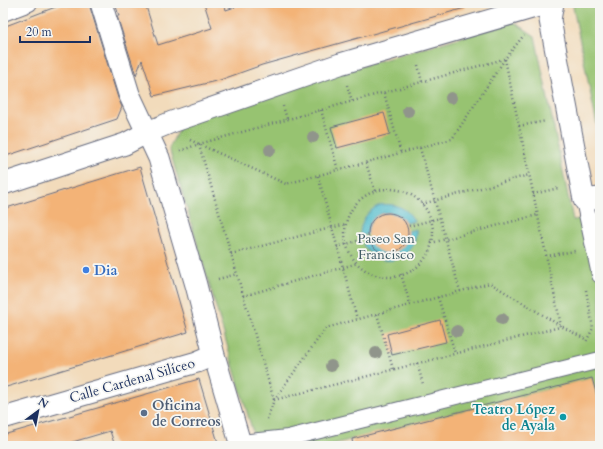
<svg xmlns="http://www.w3.org/2000/svg" width="603" height="449" font-family="Cardo,serif">
	<style>
		.green { fill: #97c371; stroke: #597968 }
		.water { fill: #50bbcb; stroke: #367594 }
		.building { fill: #f3b377 }
		.lines { fill: none; stroke-linecap: round; stroke-linejoin: round }
		.pedestrian-casing { stroke: #666b7f; stroke-width: 18 }
		.minor-casing { stroke: #666b7f; stroke-width: 23 }
		.path { stroke: #666b7f; stroke-width: 2.5; stroke-dasharray: 1 3; stroke-linecap: butt }
		.pedestrian { stroke: #fff; stroke-width: 16 }
		.minor { stroke: #fff; stroke-width: 21 }
		.tree { fill: #90958b }
		.shop-dot { fill: #3f7fe0; stroke: #f6f6f2; stroke-width: 1.5 }
		.service-dot { fill: #5c6f8a; stroke: #f6f6f2; stroke-width: 1.5 }
		.culture-dot { fill: #0f9aa8; stroke: #f6f6f2; stroke-width: 1.5 }
		.labels { text-anchor: middle; stroke-width: 3.5; stroke-linejoin: round; paint-order: stroke }
		.park-label { font-size: 14px; fill: #405b64; stroke: #f6f6f2 }
		.shop-label { font-size: 14px; font-weight: bold; fill: #366cbe; stroke: #f6f6f2; text-anchor: start }
		.street-label { font-size: 14px; fill: #1b2f5e; stroke: #f6f6f2 }
		.service-label { font-size: 14px; font-weight: bold; fill: #4e5e75; stroke: #f6f6f2; text-anchor: start }
		.culture-label { font-size: 14px; font-weight: bold; fill: #0d838f; stroke: #f6f6f2; text-anchor: end }
	</style>
	<rect width="100%" height="100%" fill="#f6f6f2"/>
	<filter id="ink" filterUnits="userSpaceOnUse"><feTurbulence type="fractalNoise" baseFrequency=".025" numOctaves="2"/><feDisplacementMap in="SourceGraphic" scale="8" xChannelSelector="R" yChannelSelector="G"/><feConvolveMatrix kernelMatrix="1 2 1 2 8 2 1 2 1" color-interpolation-filters="sRGB"/></filter>
	<filter id="wash" filterUnits="userSpaceOnUse"><feTurbulence type="fractalNoise" baseFrequency=".012" numOctaves="4" result="noise"/><feDisplacementMap in="SourceGraphic" scale="16" xChannelSelector="R" yChannelSelector="G"/><feGaussianBlur stdDeviation="0.9" result="paint"/><feColorMatrix in="noise" values="0 0 0 0 0 0 0 0 0 0 0 0 0 0 0 0 0 1.4 0 .05"/><feComposite in="paint" operator="in"/></filter>
	<g filter="url(#wash)">
		<rect width="100%" height="100%" fill="#f2dbbb"/>
		<path class="green" d="M 584,3 L 600,3 L 600,140 L 573,7 L 574,5 Z
			M 514,22 L 535,36 L 573,220 L 600,216 L 600,410 L 592,378 L 326,446 L 257,446 L 169,148 L 185,117 Z"/>
		<path class="water" d="M 380,205 C 394,203 407,207 414,221 L 406,223 C 393,206 368,211 368,234 L 360,236 C 360,221 367,211 380,205 Z
			M 416,229 C 418,261 378,273 363,244 L 371,242 C 382,260 408,253 408,231 Z"/>
		<g id="blocks">
			<path class="building" d="M 66,3 L 86,3 L 89,4 L 118,98 L 122,107 L 117,119 L 3,157 L 3,27 Z
				M 115,3 L 145,3 L 158,45 L 212,28 L 204,3 L 224,3 L 226,10 L 247,3 L 464,3 L 465,8 L 262,65 L 220,80 L 154,96 L 142,60 L 136,75 L 117,16 L 119,16 Z
				M 384,113 L 390,134 L 337,148 L 331,127 Z
				M 140,167 L 188,332 L 3,388 L 3,209 Z
				M368 233a20 20 0 1 1 40 0a20 20 0 1 1-40 0Z
				M 440,320 L 446,342 L 392,355 L 387,334 Z
				M 592,378 L 600,407 L 600,446 L 353,446 L 352,439 Z
				M 199,379 L 219,446 L 115,446 L 110,431 L 59,446 L 3,446 L 3,435 Z"/>
		</g>
	</g>
	<g filter="url(#ink)">
		<use href="#blocks" fill-opacity="0" stroke="#666b7f" stroke-width="1"/>
		<g class="lines">
			<defs>
				<path id="pedestrian" d="M 3,13 L 29,3
					M 584,200 L 600,275
					M 237,446 L 241,443 L 288,438 L 600,360"/>
				<path id="minor" d="M 101,3 L 129,94 L 159,158 L 196,285 L 214,355 L 241,446
					M 553,3 L 550,20 L 584,200 L 600,198
					M 3,184 L 125,144 L 148,132 L 172,122 L 340,64 L 549,3
					M 3,418 L 197,362 L 214,355"/>
			</defs>
			<use href="#pedestrian" class="pedestrian-casing"/>
			<use href="#minor" class="minor-casing"/>
			<path class="path" d="M 505,59 L 561,326
				M 418,65 L 422,82
				M 347,85 L 352,101
				M 384,93 L 401,153
				M 283,106 L 287,119
				M 321,110 L 338,170
				M 519,126 L 546,121
				M 190,140 L 286,184 L 452,139 L 505,59 L 524,35
				M 199,145 L 274,400
				M 420,148 L 460,291
				M 180,151 L 199,144 L 504,59
				M 366,163 L 375,191
				M 318,176 L 357,319
				M345 233a44 44 0 1 1 88 0a44 44 0 1 1-88 0Z
				M 533,194 L 559,188
				M 422,204 L 529,175
				M 409,226 L 440,218
				M 431,243 L 537,215
				M 337,247 L 367,238
				M 231,254 L 346,224
				M 546,256 L 575,251
				M 401,274 L 410,304
				M 218,279 L 237,274
				M 586,290 L 593,328 L 586,342
				M 243,296 L 358,263
				M 438,297 L 455,353
				M 377,314 L 393,369
				M 417,363 L 423,384
				M 274,400 L 560,327
				M 267,419 L 274,400 L 326,328 L 490,283 L 561,326 L 587,340"/>
			<use href="#pedestrian" class="pedestrian"/>
			<use href="#minor" class="minor"/>
		</g>
		<g class="tree">
			<circle cx="451" cy="98" r="6"/>
			<circle cx="408" cy="111" r="6"/>
			<circle cx="313" cy="137" r="6"/>
			<circle cx="270" cy="150" r="6"/>
			<circle cx="502" cy="319" r="6"/>
			<circle cx="457" cy="331" r="6"/>
			<circle cx="376" cy="353" r="6"/>
			<circle cx="331" cy="366" r="6"/>
		</g>
	</g>
	<circle class="shop-dot" cx="86" cy="270" r="4"/>
	<circle class="service-dot" cx="144" cy="413" r="4"/>
	<circle class="culture-dot" cx="563" cy="417" r="4"/>
	<g class="labels">
		<g class="park-label">
			<text x="386" y="243">Paseo San<tspan x="386" dy="16">Francisco</tspan></text>
		</g>
		<g class="shop-label">
			<text x="94" y="275">Dia</text>
		</g>
		<g class="street-label">
			<text transform="translate(132 380) rotate(-16)" y="5">Calle Cardenal Silíceo</text>
		</g>
		<g class="service-label">
			<text x="152" y="410">Oficina<tspan x="152" dy="16">de Correos</tspan></text>
		</g>
		<g class="culture-label">
			<text x="555" y="414">Teatro López<tspan x="555" dy="16">de Ayala</tspan></text>
		</g>
	</g>
	<rect width="603" height="449" fill="none" stroke="#f6f6f2" stroke-width="16"/>
	<g transform="translate(38 411) rotate(32)" stroke="#f6f6f2" stroke-width="3" paint-order="stroke">
	<path d="M0-3L7 15L0 10L-7 15Z" fill="#1b2f5e"/>
	<text y="-6" font-size="11" font-weight="bold" text-anchor="middle" fill="#1b2f5e">N</text>
	</g>
	<path d="M20 36v6h70v-6" fill="none" stroke="#1b2f5e" stroke-width="2"/>
	<text x="26" y="36" font-size="12" fill="#1b2f5e" stroke="#f6f6f2" stroke-width="3" paint-order="stroke">20 m</text>
</svg>
